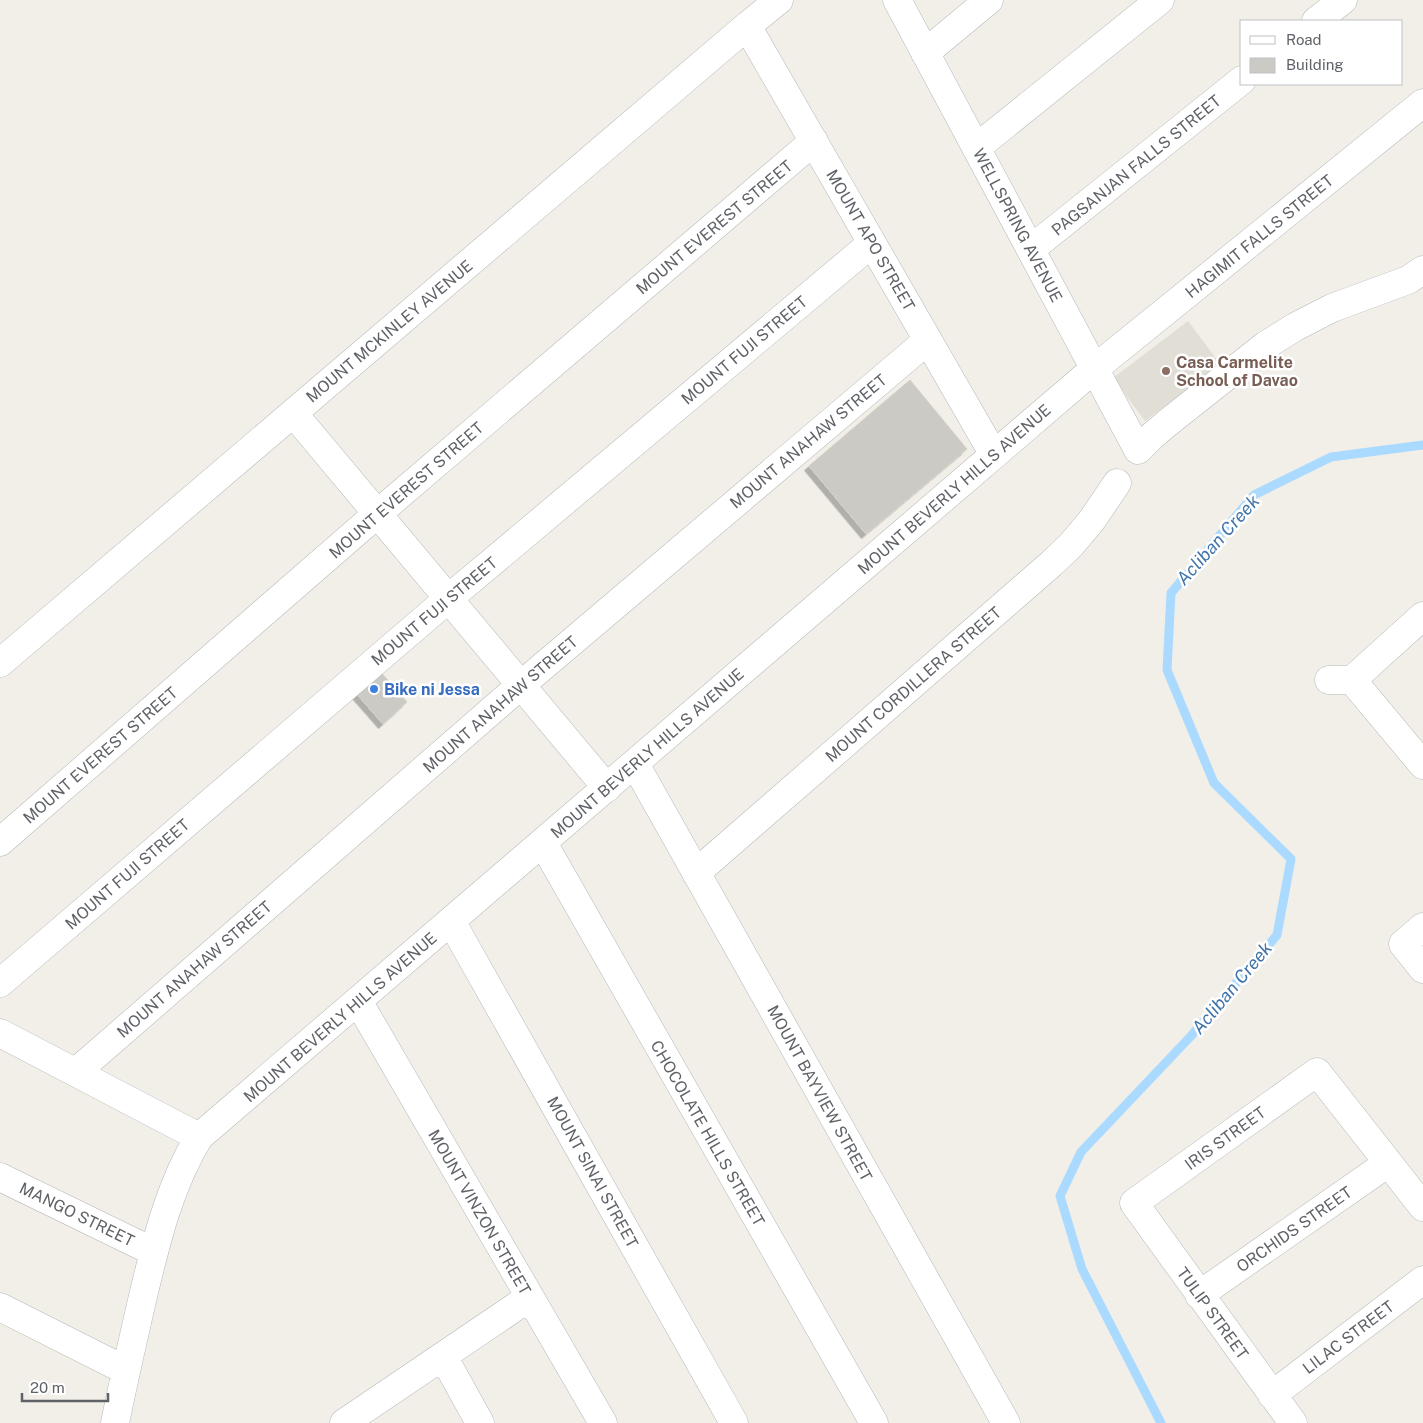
<svg xmlns="http://www.w3.org/2000/svg" width="1423" height="1423" font-family="'Public Sans',sans-serif">
	<style>
		.education { fill: #e1ded6 }
		.lines { fill: none; stroke-linecap: round; stroke-linejoin: round }
		.stream { stroke: #aadaff; stroke-width: 9 }
		.building { fill: #cccac5; stroke: #d6d1c6; filter: url(#shadow) }
		.street-casing { stroke: #b5b8bc; stroke-width: 29 }
		.street { stroke: #fff; stroke-width: 28 }
		.education-dot { fill: #8d6e63; stroke: #fff; stroke-width: 2 }
		.shop-dot { fill: #3f7fe0; stroke: #fff; stroke-width: 2 }
		.labels { text-anchor: middle; stroke-width: 5; stroke-linejoin: round; paint-order: stroke }
		.street-label { font-size: 16px; fill: #5f6368; stroke: #fff }
		.education-label { font-size: 16px; font-weight: bold; fill: #785e54; stroke: #fff; text-anchor: start }
		.shop-label { font-size: 16px; font-weight: bold; fill: #366cbe; stroke: #fff; text-anchor: start }
		.water-label { font-size: 18px; font-style: italic; fill: #4174aa; stroke: #fff }
	</style>
	<defs>
		<filter id="shadow"><feDropShadow dx="-4.5" dy="4.5" stdDeviation="0" flood-color="#0004"/></filter>
	</defs>
	<rect width="100%" height="100%" fill="#f1efe8"/>
	<path class="education" d="M 1188,321 L 1220,364 L 1145,421 L 1113,378 Z"/>
	<g class="lines">
		<path class="stream" d="M 1161,1423 L 1082,1269 L 1060,1196 L 1081,1152 L 1191,1036 L 1277,935 L 1291,859 L 1214,783 L 1167,670 L 1171,593 L 1254,495 L 1331,457 L 1423,445"/>
	</g>
	<path class="building" d="M 910,380 L 967,449 L 866,534 L 809,466 Z
		M 379,670 L 407,702 L 383,724 L 355,692 Z"/>
	<g class="lines">
		<defs>
			<path id="street" d="M 897,0 L 1138,450 L 1151,437 L 1166,424 L 1266,345 L 1295,327 L 1332,308 L 1408,280 L 1423,270
				M 1316,21 L 1343,0
				M 747,26 L 994,455
				M 925,53 L 989,0
				M 976,148 L 1160,0
				M 1031,249 L 1242,80
				M 293,413 L 607,788
				M 0,663 L 747,26 L 779,0
				M 1329,680 L 1352,680 L 1423,765
				M 1352,680 L 1423,616
				M 635,764 L 1006,1423
				M 0,842 L 377,514 L 814,141
				M 543,843 L 874,1423
				M 696,873 L 1051,564 L 1071,545 L 1092,520 L 1117,483
				M 451,921 L 734,1423
				M 1423,927 L 1403,944 L 1423,969
				M 0,983 L 448,599 L 872,243
				M 358,1001 L 603,1423
				M 0,1033 L 199,1137
				M 76,1072 L 521,685 L 928,340
				M 0,1177 L 154,1252
				M 1199,1295 L 1388,1163
				M 0,1307 L 125,1370
				M 443,1356 L 480,1423
				M 1272,1395 L 1423,1280
				M 115,1423 C 124,1379 134,1335 144,1292 C 157,1238 170,1185 199,1137 L 1094,369 L 1423,103
				M 344,1423 L 530,1297
				M 1293,1423 L 1134,1203 L 1317,1072 L 1423,1207"/>
		</defs>
		<use href="#street" class="street-casing"/>
		<use href="#street" class="street"/>
	</g>
	<circle class="education-dot" cx="1166" cy="371" r="5"/>
	<circle class="shop-dot" cx="374" cy="689" r="5"/>
	<g class="labels">
		<g class="street-label">
			<text transform="translate(1136 165) rotate(-39)" y="6">PAGSANJAN FALLS STREET</text>
			<text transform="translate(1018 225) rotate(62)" y="6">WELLSPRING AVENUE</text>
			<text transform="translate(714 227) rotate(-40)" y="6">MOUNT EVEREST STREET</text>
			<text transform="translate(1259 236) rotate(-39)" y="6">HAGIMIT FALLS STREET</text>
			<text transform="translate(871 240) rotate(60)" y="6">MOUNT APO STREET</text>
			<text transform="translate(389 331) rotate(-40)" y="6">MOUNT MCKINLEY AVENUE</text>
			<text transform="translate(744 350) rotate(-40)" y="6">MOUNT FUJI STREET</text>
			<text transform="translate(808 441) rotate(-40)" y="6">MOUNT ANAHAW STREET</text>
			<text transform="translate(954 489) rotate(-41)" y="6">MOUNT BEVERLY HILLS AVENUE</text>
			<text transform="translate(406 490) rotate(-41)" y="6">MOUNT EVEREST STREET</text>
			<text transform="translate(434 611) rotate(-40)" y="6">MOUNT FUJI STREET</text>
			<text transform="translate(913 684) rotate(-41)" y="6">MOUNT CORDILLERA STREET</text>
			<text transform="translate(500 704) rotate(-41)" y="6">MOUNT ANAHAW STREET</text>
			<text transform="translate(647 753) rotate(-41)" y="6">MOUNT BEVERLY HILLS AVENUE</text>
			<text transform="translate(100 755) rotate(-41)" y="6">MOUNT EVEREST STREET</text>
			<text transform="translate(127 874) rotate(-41)" y="6">MOUNT FUJI STREET</text>
			<text transform="translate(194 969) rotate(-41)" y="6">MOUNT ANAHAW STREET</text>
			<text transform="translate(340 1017) rotate(-41)" y="6">MOUNT BEVERLY HILLS AVENUE</text>
			<text transform="translate(820 1093) rotate(61)" y="6">MOUNT BAYVIEW STREET</text>
			<text transform="translate(708 1133) rotate(60)" y="6">CHOCOLATE HILLS STREET</text>
			<text transform="translate(1225 1138) rotate(-36)" y="6">IRIS STREET</text>
			<text transform="translate(593 1172) rotate(61)" y="6">MOUNT SINAI STREET</text>
			<text transform="translate(480 1212) rotate(60)" y="6">MOUNT VINZON STREET</text>
			<text transform="translate(77 1214) rotate(26)" y="6">MANGO STREET</text>
			<text transform="translate(1294 1229) rotate(-35)" y="6">ORCHIDS STREET</text>
			<text transform="translate(1213 1313) rotate(54)" y="6">TULIP STREET</text>
			<text transform="translate(1348 1337) rotate(-37)" y="6">LILAC STREET</text>
		</g>
		<g class="education-label">
			<text x="1176" y="368">Casa Carmelite<tspan x="1176" dy="18">School of Davao</tspan></text>
		</g>
		<g class="shop-label">
			<text x="384" y="695">Bike ni Jessa</text>
		</g>
		<g class="water-label">
			<text transform="translate(1218 540) rotate(-48)" y="6">Acliban Creek</text>
			<text transform="translate(1232 988) rotate(-50)" y="6">Acliban Creek</text>
		</g>
	</g>
	<rect x="1240" y="20" width="162" height="65" fill="#ffffff" stroke="#bfc1c3"/>
	<rect x="1250" y="36" width="25" height="8" fill="#ffffff" stroke="#bfc1c3"/>
	<text x="1286" y="45" font-size="15" fill="#5f6368">Road</text>
	<rect x="1250" y="58" width="25" height="15" fill="#cccac5" stroke="#bfc1c3"/>
	<text x="1286" y="70" font-size="15" fill="#5f6368">Building</text>
	<path d="M22 1393v8h86v-8" fill="none" stroke="#5f6368" stroke-width="2.5"/>
	<text x="30" y="1393" font-size="15" fill="#5f6368" stroke="#ffffff" stroke-width="4" paint-order="stroke">20 m</text>
</svg>
